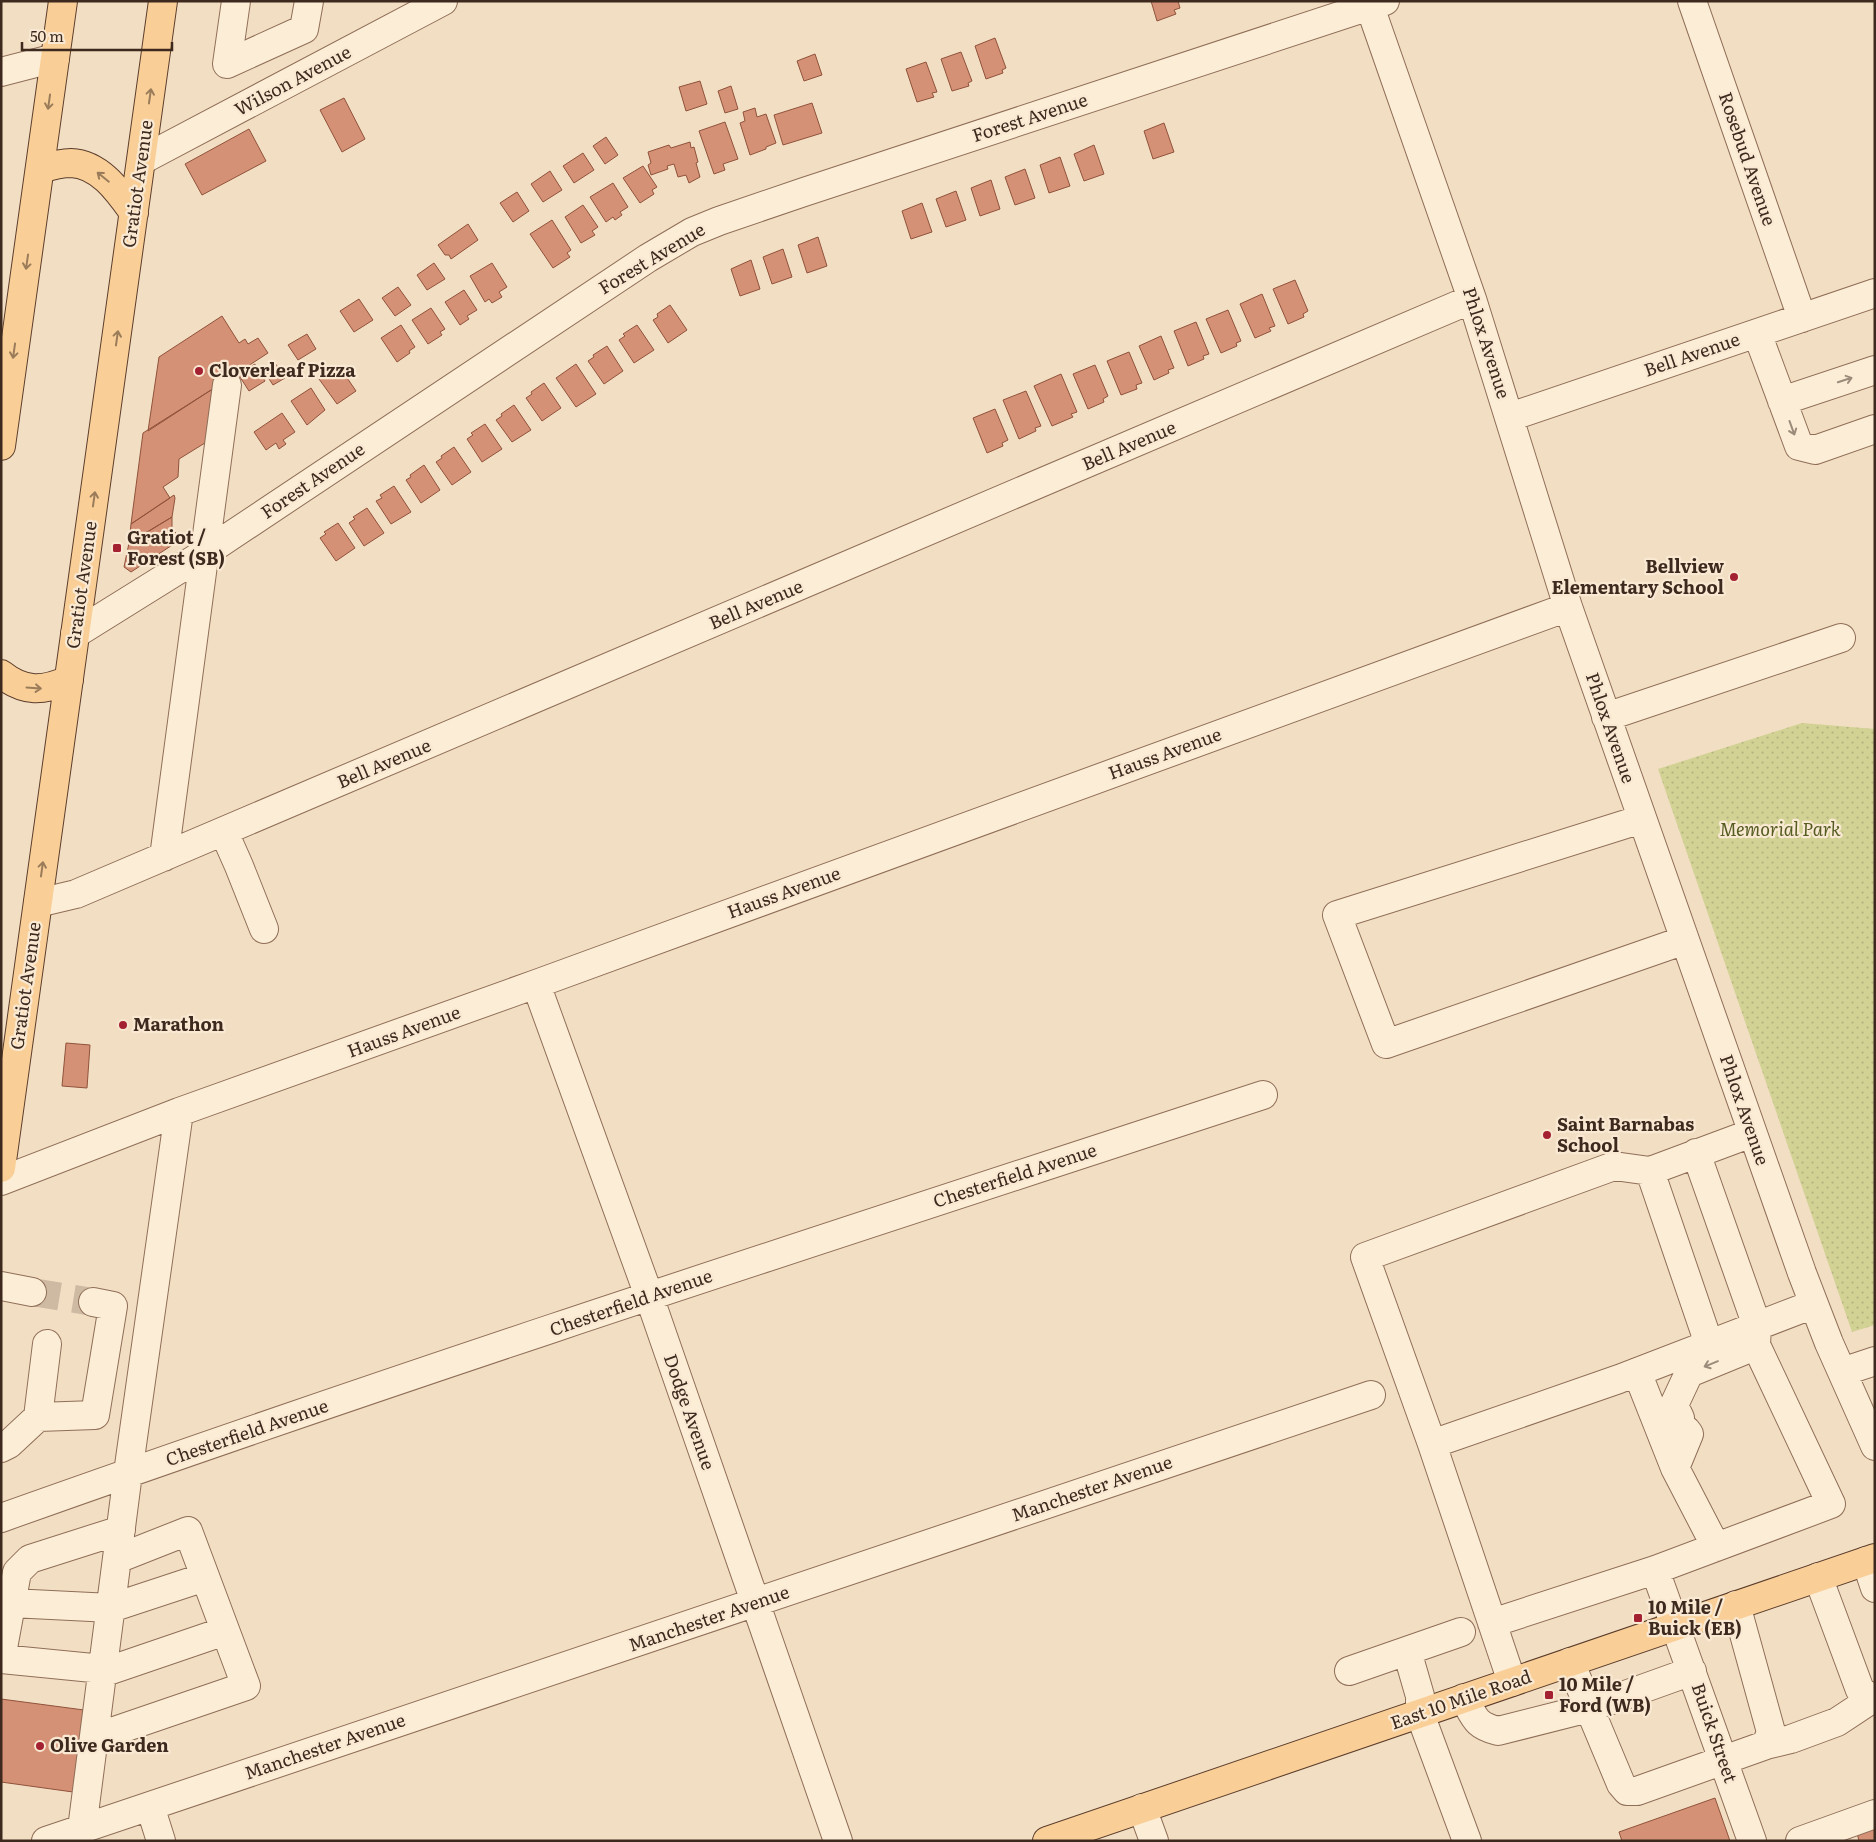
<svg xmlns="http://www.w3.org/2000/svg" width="1876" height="1842" font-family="Literata,serif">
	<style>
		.grass { fill: url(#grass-dots) }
		.building { fill: #d49175; stroke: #90523b }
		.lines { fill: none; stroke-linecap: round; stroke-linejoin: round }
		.minor-tunnel { stroke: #cebaa2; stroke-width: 28; stroke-dasharray: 28 14; stroke-linecap: butt }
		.minor-casing { stroke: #8f6e57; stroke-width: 30 }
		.major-casing { stroke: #5c3d2c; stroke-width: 30 }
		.minor { stroke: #fcedd7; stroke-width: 28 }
		.major { stroke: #f9cf97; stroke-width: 28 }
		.oneway { stroke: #9b7c5a }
		.oneway2 { stroke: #9c8b7a }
		.poi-dot { fill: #a42132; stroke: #f9e9d3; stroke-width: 2 }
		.labels { text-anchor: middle; stroke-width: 4.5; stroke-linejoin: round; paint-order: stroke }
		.street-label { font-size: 18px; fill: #3d291d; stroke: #f9e9d3 }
		.poi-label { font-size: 18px; font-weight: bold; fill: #3d291d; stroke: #f9e9d3; text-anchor: start }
		.park-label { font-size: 18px; font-style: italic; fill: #545c21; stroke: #f9e9d3 }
	</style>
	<defs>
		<pattern id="grass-dots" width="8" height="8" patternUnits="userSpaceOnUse" patternTransform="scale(1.25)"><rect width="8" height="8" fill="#d2d295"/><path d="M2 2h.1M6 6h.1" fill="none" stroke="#b5b480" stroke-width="1.8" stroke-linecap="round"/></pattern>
	</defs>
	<rect width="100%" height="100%" fill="#f2dec3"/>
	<path class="grass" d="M 1802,723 L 1875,729 L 1875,1325 L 1852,1332 L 1658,769 Z"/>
	<path class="building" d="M 1151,1 L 1178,1 L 1180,8 L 1174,10 L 1176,14 L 1157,21 Z
		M 995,38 L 1006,68 L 1002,70 L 1003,73 L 986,79 L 975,46 Z
		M 961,52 L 972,81 L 968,83 L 969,86 L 952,91 L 941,59 Z
		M 815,54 L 822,75 L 804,81 L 797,61 Z
		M 926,62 L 937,92 L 932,93 L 934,97 L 917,102 L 906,69 Z
		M 700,81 L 707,104 L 686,111 L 679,87 Z
		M 731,86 L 738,109 L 725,113 L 718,91 Z
		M 344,98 L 365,139 L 342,152 L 320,110 Z
		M 812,103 L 822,133 L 783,145 L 774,115 Z
		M 755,108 L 757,117 L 766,114 L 776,143 L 766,147 L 766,149 L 750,155 L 740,123 L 745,121 L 743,112 Z
		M 725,122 L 738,159 L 723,164 L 725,170 L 714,174 L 699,131 Z
		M 1164,123 L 1174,152 L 1153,159 L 1144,131 Z
		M 249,129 L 266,161 L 202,195 L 185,164 Z
		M 606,137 L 618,155 L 605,164 L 593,146 Z
		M 690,142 L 691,148 L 694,147 L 698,162 L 696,163 L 700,177 L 689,183 L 686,175 L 678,177 L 674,164 L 667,166 L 668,169 L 651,175 L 648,165 L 651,163 L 648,152 L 669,145 L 671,148 Z
		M 1094,145 L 1104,174 L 1084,181 L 1074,154 Z
		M 583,153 L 594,170 L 574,183 L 563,166 Z
		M 1060,157 L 1070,186 L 1049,193 L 1040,165 Z
		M 643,166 L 657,187 L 652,190 L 654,194 L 640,203 L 623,178 Z
		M 1025,169 L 1035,198 L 1015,205 L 1005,177 Z
		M 550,171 L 562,190 L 543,202 L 531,184 Z
		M 991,180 L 1000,209 L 980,216 L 971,188 Z
		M 613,183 L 628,207 L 620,212 L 622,215 L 615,220 L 613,217 L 606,222 L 590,197 Z
		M 956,191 L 966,220 L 946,227 L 936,199 Z
		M 517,192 L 529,211 L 513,222 L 500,203 Z
		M 922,203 L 932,232 L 911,239 L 902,211 Z
		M 583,205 L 598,227 L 592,231 L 595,235 L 581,243 L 565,217 Z
		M 552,220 L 571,250 L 567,253 L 570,257 L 553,268 L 530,234 Z
		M 468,224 L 478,240 L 451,259 L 449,255 L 445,255 L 438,245 Z
		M 818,237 L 827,266 L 807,273 L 798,245 Z
		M 783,249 L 792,277 L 772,284 L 763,257 Z
		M 751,260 L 760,289 L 740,296 L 731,269 Z
		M 434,263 L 445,279 L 427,290 L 417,275 Z
		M 492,263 L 507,287 L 499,292 L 502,297 L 492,303 L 489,299 L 485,302 L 470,276 Z
		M 1295,280 L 1308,311 L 1303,314 L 1304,317 L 1288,324 L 1273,289 Z
		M 398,287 L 411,305 L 395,316 L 382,298 Z
		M 464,290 L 477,310 L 467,316 L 469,319 L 460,325 L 445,302 Z
		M 1262,294 L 1275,326 L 1269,328 L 1271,331 L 1255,338 L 1240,304 Z
		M 359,299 L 373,320 L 354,332 L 340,311 Z
		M 670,305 L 687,330 L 668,343 L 653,320 L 658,317 L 657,314 Z
		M 431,308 L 445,329 L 440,332 L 442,335 L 428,344 L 412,320 Z
		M 1228,310 L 1241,341 L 1236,343 L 1237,346 L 1221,353 L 1206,319 Z
		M 222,316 L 239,343 L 245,339 L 248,344 L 258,338 L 268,353 L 148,431 L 159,357 Z
		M 1196,322 L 1209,354 L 1203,356 L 1204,359 L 1188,366 L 1174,331 Z
		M 401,325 L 415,347 L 409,351 L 410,353 L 397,362 L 381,338 Z
		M 637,325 L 654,350 L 634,363 L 619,340 L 625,336 L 623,334 Z
		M 307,334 L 316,349 L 298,360 L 288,345 Z
		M 1161,336 L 1174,368 L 1168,370 L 1169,373 L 1154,380 L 1139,346 Z
		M 607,346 L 623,371 L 604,384 L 588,361 L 594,357 L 593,355 Z
		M 1129,352 L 1142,383 L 1136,385 L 1137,389 L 1121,395 L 1107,361 Z
		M 275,363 L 285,378 L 273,385 L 264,371 Z
		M 255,364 L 265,381 L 249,391 L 238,374 Z
		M 576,364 L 596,394 L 576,407 L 556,378 Z
		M 1095,365 L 1108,396 L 1103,399 L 1104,402 L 1088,409 L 1073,374 Z
		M 339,366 L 356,391 L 337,404 L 319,379 Z
		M 1061,374 L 1077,412 L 1071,414 L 1073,417 L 1052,426 L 1034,386 Z
		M 544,383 L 561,408 L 542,421 L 526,398 L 532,394 L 531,392 Z
		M 219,385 L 213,438 L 179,459 L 178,477 L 163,487 L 170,498 L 131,524 L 143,433 Z
		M 311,388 L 325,410 L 307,425 L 291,401 Z
		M 1026,391 L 1041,426 L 1035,428 L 1036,431 L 1019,439 L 1003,400 Z
		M 514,405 L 531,430 L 512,442 L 496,420 L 502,416 L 501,414 Z
		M 995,409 L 1008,440 L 1002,443 L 1003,446 L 987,453 L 973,418 Z
		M 282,413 L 295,432 L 283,440 L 286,444 L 279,449 L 276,443 L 266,450 L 254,432 Z
		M 485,424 L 502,449 L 482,462 L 467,439 L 473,435 L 471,433 Z
		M 454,447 L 471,472 L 452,485 L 436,462 L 442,458 L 441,456 Z
		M 424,465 L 440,490 L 421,503 L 406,480 L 411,477 L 410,475 Z
		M 394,486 L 411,512 L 391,524 L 376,501 L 382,498 L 380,495 Z
		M 174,495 L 175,498 L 172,517 L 129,543 L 131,524 Z
		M 367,508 L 384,533 L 364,546 L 349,523 L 355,519 L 353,517 Z
		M 172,517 L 172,534 L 175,532 L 180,540 L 131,572 L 124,567 L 129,543 Z
		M 338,523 L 355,548 L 336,561 L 320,538 L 326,534 L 324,532 Z
		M 66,1043 L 90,1045 L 87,1088 L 62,1086 Z
		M 1,1699 L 84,1710 L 73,1792 L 1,1782 Z
		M 1715,1798 L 1730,1841 L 1622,1841 L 1619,1832 Z
		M 1875,1827 L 1875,1841 L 1859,1841 L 1857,1833 Z"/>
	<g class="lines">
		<path class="minor-tunnel" d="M 32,1292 L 93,1302"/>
		<defs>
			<path id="minor" d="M 236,1 L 227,64 L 304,29 L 309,1
				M 1368,1 L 1472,299 L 1568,607 L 1802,1273 L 1829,1343 L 1875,1446
				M 1692,1 L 1802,318
				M 1,72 L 55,58
				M 142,160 L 443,1
				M 1757,333 L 1799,446 L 1815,450 L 1875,429
				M 1782,401 L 1875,370
				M 1510,417 L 1875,293
				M 75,634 L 205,553 L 648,258 L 692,232 L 719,221 L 804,192 L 1385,1
				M 1606,717 L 1841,638
				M 1642,819 L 1337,915 L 1386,1044 L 1685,940
				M 224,832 L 239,866 L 264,929
				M 164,857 L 227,385
				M 38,903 L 76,894 L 1472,299
				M 536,984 L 649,1296 L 838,1841
				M 1650,1171 L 1709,1344
				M 1,1181 L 179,1112 L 536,984 L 1568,607
				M 1,1286 L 32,1292
				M 47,1344 L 38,1417 L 95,1415 L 113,1306 L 93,1302
				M 1637,1372 L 1675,1468 L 1716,1547
				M 1842,1372 L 1875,1361
				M 1680,1418 L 1674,1405 L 1689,1373 L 1745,1350
				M 1432,1444 L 1365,1257 L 1614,1166 L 1650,1171 L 1752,1133
				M 1,1448 L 9,1444 L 38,1417
				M 1675,1468 L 1689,1434 L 1686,1430
				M 1,1518 C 419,1369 841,1233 1263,1095
				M 1866,1561 L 1875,1588
				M 1655,1570 L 1752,1841
				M 1818,1577 L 1860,1690 L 1872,1699 L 1875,1698
				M 11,1603 L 111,1608 L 205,1577
				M 1492,1623 L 1655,1570 L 1831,1504 L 1756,1345 L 1757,1326 L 1696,1153
				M 1407,1651 L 1420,1696 L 1420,1714 L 1467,1841
				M 1570,1662 L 1621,1784 L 1627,1791 L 1637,1791 L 1766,1745 L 1771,1732 L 1736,1605
				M 103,1669 L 1,1659 L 17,1572 L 30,1559 L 121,1530
				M 1349,1671 L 1461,1632
				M 102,1673 L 225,1631
				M 1512,1682 L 1432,1444 L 1619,1379 L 1814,1304
				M 1464,1698 C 1475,1718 1475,1725 1498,1731 L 1589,1708 L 1692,1671
				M 94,1738 L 246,1686 L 188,1531 L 117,1559
				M 1766,1745 L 1791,1739 L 1837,1722 L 1872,1699
				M 150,1806 L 161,1841
				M 1142,1808 L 1154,1841
				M 82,1829 L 128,1473 L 179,1112
				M 46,1841 L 1371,1395
				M 1800,1841 L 1875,1814"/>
			<path id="major" d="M 40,169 C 50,166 60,163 71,163 C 100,164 119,192 134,213
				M 1,446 L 63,1
				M 1,674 C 25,693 43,691 69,680
				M 1,1168 L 163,1
				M 1047,1841 L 1875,1558"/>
		</defs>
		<use href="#minor" class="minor-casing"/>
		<use href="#major" class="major-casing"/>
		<use href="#minor" class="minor"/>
		<use href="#major" class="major"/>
	</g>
	<defs><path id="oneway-shaft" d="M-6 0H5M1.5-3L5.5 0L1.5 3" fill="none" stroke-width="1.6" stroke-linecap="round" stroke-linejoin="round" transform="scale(1.25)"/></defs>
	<g class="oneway">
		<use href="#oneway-shaft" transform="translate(150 96) rotate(-82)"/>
		<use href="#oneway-shaft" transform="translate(49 102) rotate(98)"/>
		<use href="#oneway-shaft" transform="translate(103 177) rotate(-141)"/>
		<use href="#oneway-shaft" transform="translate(27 262) rotate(98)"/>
		<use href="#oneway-shaft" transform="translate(117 338) rotate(-82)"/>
		<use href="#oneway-shaft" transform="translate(14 351) rotate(98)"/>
		<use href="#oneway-shaft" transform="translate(94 499) rotate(-82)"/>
		<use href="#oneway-shaft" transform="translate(34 688) rotate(4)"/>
		<use href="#oneway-shaft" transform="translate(42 869) rotate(-82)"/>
	</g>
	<g class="oneway2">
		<use href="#oneway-shaft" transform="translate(1845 380) rotate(-18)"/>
		<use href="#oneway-shaft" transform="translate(1792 428) rotate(70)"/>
		<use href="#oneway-shaft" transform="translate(1711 1364) rotate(158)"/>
	</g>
	<g class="poi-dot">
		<circle cx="199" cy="371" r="5"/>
		<rect x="112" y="543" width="10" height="10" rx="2.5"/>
		<circle cx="1734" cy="577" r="5"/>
		<circle cx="123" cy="1025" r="5"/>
		<circle cx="1547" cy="1135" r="5"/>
		<rect x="1633" y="1613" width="10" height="10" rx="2.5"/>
		<rect x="1544" y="1690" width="10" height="10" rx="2.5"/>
		<circle cx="40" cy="1746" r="5"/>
	</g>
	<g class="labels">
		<g class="street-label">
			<text transform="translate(293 81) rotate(-28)" y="6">Wilson Avenue</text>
			<text transform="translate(1030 118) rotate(-18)" y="6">Forest Avenue</text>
			<text transform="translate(1747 159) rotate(71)" y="6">Rosebud Avenue</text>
			<text transform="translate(138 184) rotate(-82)" y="6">Gratiot Avenue</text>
			<text transform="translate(652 259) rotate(-31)" y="6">Forest Avenue</text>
			<text transform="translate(1486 343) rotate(72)" y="6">Phlox Avenue</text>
			<text transform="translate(1692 355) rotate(-19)" y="6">Bell Avenue</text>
			<text transform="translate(1129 446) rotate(-23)" y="6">Bell Avenue</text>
			<text transform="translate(313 481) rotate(-34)" y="6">Forest Avenue</text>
			<text transform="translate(82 585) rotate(-82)" y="6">Gratiot Avenue</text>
			<text transform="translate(756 605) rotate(-23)" y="6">Bell Avenue</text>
			<text transform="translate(1610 728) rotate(71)" y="6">Phlox Avenue</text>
			<text transform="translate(1165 754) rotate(-20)" y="6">Hauss Avenue</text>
			<text transform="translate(384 764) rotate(-23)" y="6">Bell Avenue</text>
			<text transform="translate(784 893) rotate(-20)" y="6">Hauss Avenue</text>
			<text transform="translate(26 986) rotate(-82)" y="6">Gratiot Avenue</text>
			<text transform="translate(404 1032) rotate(-20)" y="6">Hauss Avenue</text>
			<text transform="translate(1744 1110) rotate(71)" y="6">Phlox Avenue</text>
			<text transform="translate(1015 1176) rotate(-18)" y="6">Chesterfield Avenue</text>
			<text transform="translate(631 1303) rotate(-19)" y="6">Chesterfield Avenue</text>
			<text transform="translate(689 1412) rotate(71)" y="6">Dodge Avenue</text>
			<text transform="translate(247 1433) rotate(-19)" y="6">Chesterfield Avenue</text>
			<text transform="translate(1092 1489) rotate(-19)" y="6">Manchester Avenue</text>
			<text transform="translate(709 1619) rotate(-19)" y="6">Manchester Avenue</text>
			<text transform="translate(1461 1700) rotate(-19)" y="6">East 10 Mile Road</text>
			<text transform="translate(1714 1733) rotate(71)" y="6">Buick Street</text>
			<text transform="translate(325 1747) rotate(-19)" y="6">Manchester Avenue</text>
		</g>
		<g class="poi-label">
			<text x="209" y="377">Cloverleaf Pizza</text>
			<text x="127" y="544">Gratiot /<tspan x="127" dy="21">Forest (SB)</tspan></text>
			<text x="1724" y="573" text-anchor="end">Bellview<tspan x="1724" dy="21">Elementary School</tspan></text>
			<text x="133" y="1031">Marathon</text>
			<text x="1557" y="1131">Saint Barnabas<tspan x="1557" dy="21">School</tspan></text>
			<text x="1648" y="1614">10 Mile /<tspan x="1648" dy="21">Buick (EB)</tspan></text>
			<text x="1559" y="1691">10 Mile /<tspan x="1559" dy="21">Ford (WB)</tspan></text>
			<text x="50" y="1752">Olive Garden</text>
		</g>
		<g class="park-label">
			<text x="1780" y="836">Memorial Park</text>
		</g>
	</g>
	<rect width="1876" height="1842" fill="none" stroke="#3d291d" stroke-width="5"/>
	<path d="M22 42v8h150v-8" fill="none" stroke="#3d291d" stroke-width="2.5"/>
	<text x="30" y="42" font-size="15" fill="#3d291d" stroke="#f9e9d3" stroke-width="4" paint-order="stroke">50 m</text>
</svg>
